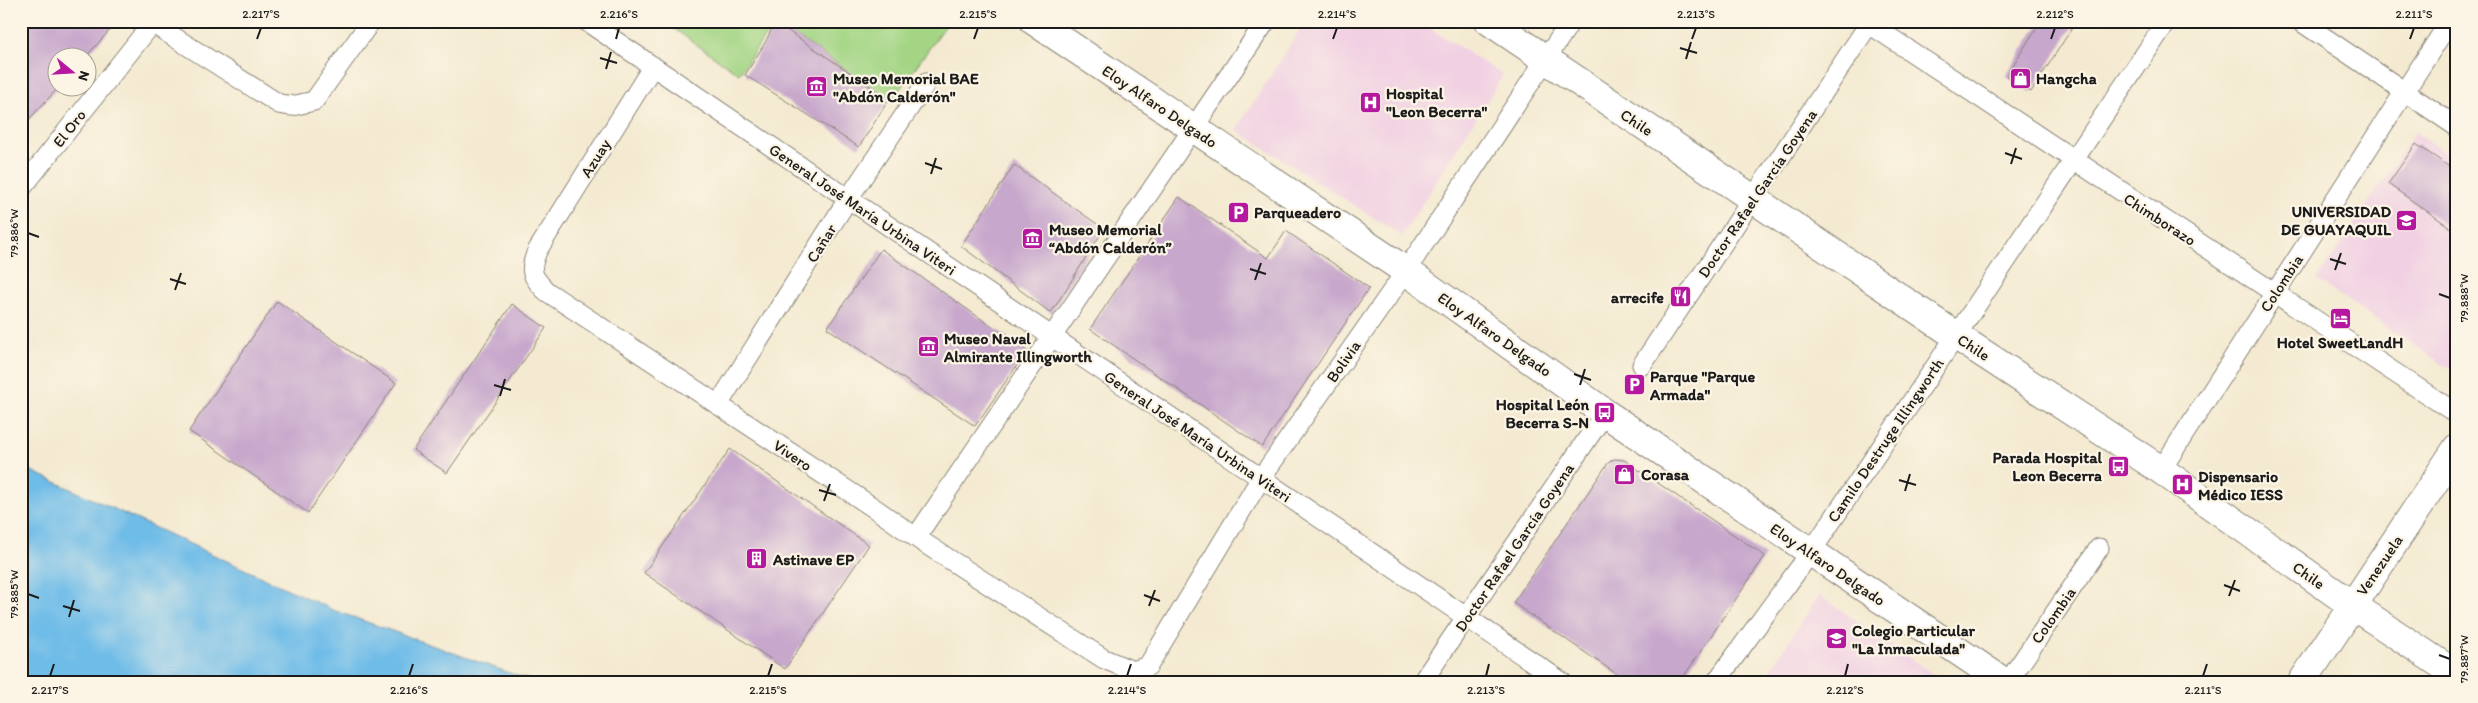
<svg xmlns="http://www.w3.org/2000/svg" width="2478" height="703" font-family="Itim,sans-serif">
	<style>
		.built { fill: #f1d0e3 }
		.green { fill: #a3d584; stroke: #607850 }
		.water { fill: #6ebce8; stroke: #456c82 }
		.building { fill: #c7a7cc }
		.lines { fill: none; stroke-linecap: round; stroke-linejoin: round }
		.street-casing { stroke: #888376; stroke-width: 21 }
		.secondary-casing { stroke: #888376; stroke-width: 30 }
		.street { stroke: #fff; stroke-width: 19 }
		.secondary { stroke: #fff; stroke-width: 28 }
		.ticks { fill: none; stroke: #1c1c1c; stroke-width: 2 }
		.labels { text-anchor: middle; stroke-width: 4.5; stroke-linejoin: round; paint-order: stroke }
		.poi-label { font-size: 16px; font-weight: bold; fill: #1c1c1c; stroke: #fcf5e5; text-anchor: start }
		.street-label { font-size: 16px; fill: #1c1c1c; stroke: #fcf5e5 }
		.neatline { fill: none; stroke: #1c1c1c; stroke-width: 2 }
		.ticks-label { font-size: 12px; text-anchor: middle; fill: #1c1c1c }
	</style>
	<rect width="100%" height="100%" fill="#fcf5e5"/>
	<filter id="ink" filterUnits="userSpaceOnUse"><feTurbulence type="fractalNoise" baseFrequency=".02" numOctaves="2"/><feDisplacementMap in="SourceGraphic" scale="10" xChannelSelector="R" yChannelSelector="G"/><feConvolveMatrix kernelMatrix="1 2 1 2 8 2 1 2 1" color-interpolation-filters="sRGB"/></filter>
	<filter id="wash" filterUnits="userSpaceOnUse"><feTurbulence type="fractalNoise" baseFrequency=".0096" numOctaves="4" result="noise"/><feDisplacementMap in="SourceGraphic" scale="20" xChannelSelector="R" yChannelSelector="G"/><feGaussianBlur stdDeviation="1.12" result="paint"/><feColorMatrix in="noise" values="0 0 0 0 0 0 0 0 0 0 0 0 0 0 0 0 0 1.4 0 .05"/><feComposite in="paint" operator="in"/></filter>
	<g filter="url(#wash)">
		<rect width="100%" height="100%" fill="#f4ead1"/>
		<path class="built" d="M 1305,21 L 1419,21 L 1503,75 L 1402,236 L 1236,130 Z
			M 2415,132 L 2457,160 L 2457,374 L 2317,280 Z
			M 1819,595 L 1944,682 L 1762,682 Z"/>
		<path class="green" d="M 663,21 L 949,21 L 892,100 L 775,22 L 739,74 Z"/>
		<path class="water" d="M 21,466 L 333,610 L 535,682 L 21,682 Z"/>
		<g id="blocks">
			<path class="building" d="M 21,21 L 118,21 L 85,58 L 58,58 L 58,88 L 21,128 Z
				M 2041,21 L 2062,21 L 2072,28 L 2031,92 L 2006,76 Z
				M 775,22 L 889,99 L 859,147 L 745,75 L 765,43 Z
				M 2416,144 L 2457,172 L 2457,232 L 2388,184 Z
				M 1014,165 L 1104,229 L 1051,313 L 961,246 Z
				M 1179,197 L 1268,258 L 1286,231 L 1369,288 L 1262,447 L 1090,329 Z
				M 881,249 L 1027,351 L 975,426 L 827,328 Z
				M 277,301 L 396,383 L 308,513 L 189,431 Z
				M 512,304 L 546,328 L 447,473 L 413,450 Z
				M 730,449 L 869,545 L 785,669 L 644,573 Z
				M 1614,459 L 1624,460 L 1765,556 L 1680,682 L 1628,682 L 1513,603 L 1608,463 Z"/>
		</g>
	</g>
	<g filter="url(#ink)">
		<use href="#blocks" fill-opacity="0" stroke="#888376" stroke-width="1"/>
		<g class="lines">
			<defs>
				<path id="street" d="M 586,21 L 1562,682
					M 1865,21 L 2457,414
					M 2300,21 L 2457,127
					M 152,23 L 279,104 L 292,106 L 314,101 L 371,21
					M 653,66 L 537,251 C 529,272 531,275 546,291 L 877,510 L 921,541 L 1104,659 L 1133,671 L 1148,666 L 1261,478 L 1406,271 L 1571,21
					M 21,189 L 154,21
					M 1642,365 L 1871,21
					M 718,405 L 848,199 L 926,83
					M 2161,470 L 2450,21
					M 916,537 L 1266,21
					M 1422,682 L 1605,413
					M 1716,682 L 1811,552 L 2167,21
					M 2008,682 L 2099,548"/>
				<path id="secondary" d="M 1034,21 L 1406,271 L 1605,413 L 2004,682
					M 1489,21 L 1955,335 L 2161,470 L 2352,605 L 2457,675
					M 2302,682 L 2457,448"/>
			</defs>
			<use href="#street" class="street-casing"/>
			<use href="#secondary" class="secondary-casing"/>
			<use href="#street" class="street"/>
			<use href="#secondary" class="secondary"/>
		</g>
	</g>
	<path class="ticks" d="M 257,39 L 261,28M 616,39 L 619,28M 974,39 L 978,28M 1333,39 L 1337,28M 1692,39 L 1696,28M 2051,39 L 2055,28M 2410,39 L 2414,28M 1680,48 L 1697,53M 600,58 L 617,63M 1686,59 L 1691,42M 606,69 L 611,52M 2005,153 L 2022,159M 925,163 L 942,169M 2011,164 L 2016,148M 931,174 L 936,158M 28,233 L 39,237M 2330,259 L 2346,264M 1250,269 L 1266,274M 2335,270 L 2341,253M 170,279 L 186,284M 1255,280 L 1261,263M 175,290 L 181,273M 2439,294 L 2450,298M 1574,374 L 1591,380M 494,385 L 511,390M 1580,385 L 1585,369M 500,396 L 505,379M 1899,480 L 1916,485M 819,490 L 836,495M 1905,491 L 1910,474M 824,501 L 830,484M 2224,585 L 2240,591M 28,594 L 39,598M 1144,595 L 1160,601M 2229,596 L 2235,580M 63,606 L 80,611M 1149,606 L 1155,590M 69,617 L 74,600M 2439,655 L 2450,659M 50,676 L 54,664M 409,676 L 413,664M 768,676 L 772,664M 1127,676 L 1131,664M 1486,676 L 1489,664M 1845,676 L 1848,664M 2203,676 L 2207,664"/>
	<defs>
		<symbol id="shop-square" viewBox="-11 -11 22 22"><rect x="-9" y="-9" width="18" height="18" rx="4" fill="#b5179e" stroke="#fcf5e5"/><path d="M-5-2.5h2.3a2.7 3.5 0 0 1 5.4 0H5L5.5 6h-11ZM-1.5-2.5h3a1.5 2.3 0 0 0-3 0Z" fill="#fff"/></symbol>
		<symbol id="museum-square" viewBox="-11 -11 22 22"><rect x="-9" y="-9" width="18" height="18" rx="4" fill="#b5179e" stroke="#fcf5e5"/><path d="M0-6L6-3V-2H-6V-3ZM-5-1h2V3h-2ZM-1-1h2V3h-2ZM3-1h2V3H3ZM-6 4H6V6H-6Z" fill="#fff"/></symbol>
		<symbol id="hospital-square" viewBox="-11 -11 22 22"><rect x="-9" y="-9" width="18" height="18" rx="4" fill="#b5179e" stroke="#fcf5e5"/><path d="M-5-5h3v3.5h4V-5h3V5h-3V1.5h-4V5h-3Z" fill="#fff"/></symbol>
		<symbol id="parking-square" viewBox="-11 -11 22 22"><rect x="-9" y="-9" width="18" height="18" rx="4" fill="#b5179e" stroke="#fcf5e5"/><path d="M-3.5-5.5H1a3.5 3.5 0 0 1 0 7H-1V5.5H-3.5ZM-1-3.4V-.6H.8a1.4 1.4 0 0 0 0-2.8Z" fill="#fff"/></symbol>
		<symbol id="university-square" viewBox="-11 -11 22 22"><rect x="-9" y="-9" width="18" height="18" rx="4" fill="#b5179e" stroke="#fcf5e5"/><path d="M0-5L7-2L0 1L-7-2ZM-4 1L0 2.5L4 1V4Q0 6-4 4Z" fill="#fff"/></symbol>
		<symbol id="restaurant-square" viewBox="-11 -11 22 22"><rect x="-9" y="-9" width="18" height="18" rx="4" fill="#b5179e" stroke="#fcf5e5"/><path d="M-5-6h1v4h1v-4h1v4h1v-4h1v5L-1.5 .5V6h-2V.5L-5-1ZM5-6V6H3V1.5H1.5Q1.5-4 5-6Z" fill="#fff"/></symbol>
		<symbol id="hotel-square" viewBox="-11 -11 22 22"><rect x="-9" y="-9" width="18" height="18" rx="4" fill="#b5179e" stroke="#fcf5e5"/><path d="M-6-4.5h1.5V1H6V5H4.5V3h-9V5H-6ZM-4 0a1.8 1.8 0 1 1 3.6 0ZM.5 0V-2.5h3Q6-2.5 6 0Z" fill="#fff"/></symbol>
		<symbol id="bus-square" viewBox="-11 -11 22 22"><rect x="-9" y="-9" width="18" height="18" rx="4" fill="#b5179e" stroke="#fcf5e5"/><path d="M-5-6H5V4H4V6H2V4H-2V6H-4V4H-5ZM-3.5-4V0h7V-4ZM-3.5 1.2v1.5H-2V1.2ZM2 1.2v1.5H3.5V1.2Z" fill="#fff"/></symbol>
		<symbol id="building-square" viewBox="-11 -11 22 22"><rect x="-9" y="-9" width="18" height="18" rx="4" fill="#b5179e" stroke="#fcf5e5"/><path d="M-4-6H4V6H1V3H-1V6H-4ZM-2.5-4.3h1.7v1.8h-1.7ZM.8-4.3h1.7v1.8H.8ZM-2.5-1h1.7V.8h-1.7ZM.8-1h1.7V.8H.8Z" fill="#fff"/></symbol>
		<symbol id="school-square" viewBox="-11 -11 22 22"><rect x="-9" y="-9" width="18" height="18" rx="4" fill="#b5179e" stroke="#fcf5e5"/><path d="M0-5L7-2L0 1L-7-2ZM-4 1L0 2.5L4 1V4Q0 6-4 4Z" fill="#fff"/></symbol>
	</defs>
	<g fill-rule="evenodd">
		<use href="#shop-square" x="2008" y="66" width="25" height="25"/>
		<use href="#museum-square" x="804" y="74" width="25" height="25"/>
		<use href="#hospital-square" x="1358" y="90" width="25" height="25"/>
		<use href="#parking-square" x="1226" y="200" width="25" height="25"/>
		<use href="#university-square" x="2394" y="208" width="25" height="25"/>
		<use href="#museum-square" x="1020" y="226" width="25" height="25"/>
		<use href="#restaurant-square" x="1668" y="284" width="25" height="25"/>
		<use href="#hotel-square" x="2328" y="306" width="25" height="25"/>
		<use href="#museum-square" x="916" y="334" width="25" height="25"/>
		<use href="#parking-square" x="1622" y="372" width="25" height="25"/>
		<use href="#bus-square" x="1592" y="400" width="25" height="25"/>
		<use href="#bus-square" x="2106" y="454" width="25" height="25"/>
		<use href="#shop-square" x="1612" y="462" width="25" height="25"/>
		<use href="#hospital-square" x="2170" y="472" width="25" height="25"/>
		<use href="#building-square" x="744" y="546" width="25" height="25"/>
		<use href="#school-square" x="1824" y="626" width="25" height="25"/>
	</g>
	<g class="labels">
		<g class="poi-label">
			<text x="833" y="84">Museo Memorial BAE<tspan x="833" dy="18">"Abdón Calderón"</tspan></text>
			<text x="2036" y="84">Hangcha</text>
			<text x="1386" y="99">Hospital<tspan x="1386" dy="18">"Leon Becerra"</tspan></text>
			<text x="2391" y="217" text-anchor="end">UNIVERSIDAD<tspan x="2391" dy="18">DE GUAYAQUIL</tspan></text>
			<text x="1254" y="218">Parqueadero</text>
			<text x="1049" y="235">Museo Memorial<tspan x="1049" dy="18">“Abdón Calderón”</tspan></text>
			<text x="1664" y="303" text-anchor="end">arrecife</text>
			<text x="944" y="344">Museo Naval<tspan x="944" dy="18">Almirante Illingworth</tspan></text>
			<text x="2340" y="348" text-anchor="middle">Hotel SweetLandH</text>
			<text x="1650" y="382">Parque "Parque<tspan x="1650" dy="18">Armada"</tspan></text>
			<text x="1589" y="410" text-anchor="end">Hospital León<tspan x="1589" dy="18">Becerra S-N</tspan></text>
			<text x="2102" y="463" text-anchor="end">Parada Hospital<tspan x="2102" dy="18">Leon Becerra</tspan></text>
			<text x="1641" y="480">Corasa</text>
			<text x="2198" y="482">Dispensario<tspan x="2198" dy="18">Médico IESS</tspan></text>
			<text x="773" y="565">Astinave EP</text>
			<text x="1852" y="636">Colegio Particular<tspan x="1852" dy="18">"La Inmaculada"</tspan></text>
		</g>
		<g class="street-label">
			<text transform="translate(1160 106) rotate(34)" y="6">Eloy Alfaro Delgado</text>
			<text transform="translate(1637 122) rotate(34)" y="6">Chile</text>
			<text transform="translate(69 128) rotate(-52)" y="6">El Oro</text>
			<text transform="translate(595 158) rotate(-58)" y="6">Azuay</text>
			<text transform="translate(1757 193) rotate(-56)" y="6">Doctor Rafael García Goyena</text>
			<text transform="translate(863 209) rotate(34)" y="6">General José María Urbina Viteri</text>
			<text transform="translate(2160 219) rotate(33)" y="6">Chimborazo</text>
			<text transform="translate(821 243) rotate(-58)" y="6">Cañar</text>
			<text transform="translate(2281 283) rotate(-57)" y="6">Colombia</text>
			<text transform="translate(1495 334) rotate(35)" y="6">Eloy Alfaro Delgado</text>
			<text transform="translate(1974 347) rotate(33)" y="6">Chile</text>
			<text transform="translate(1343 361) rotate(-55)" y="6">Bolivia</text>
			<text transform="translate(1198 436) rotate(34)" y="6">General José María Urbina Viteri</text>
			<text transform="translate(1885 440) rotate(-56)" y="6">Camilo Destruge Illingworth</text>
			<text transform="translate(793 455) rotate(34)" y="6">Vivero</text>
			<text transform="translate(1514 547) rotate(-56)" y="6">Doctor Rafael García Goyena</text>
			<text transform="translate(1828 564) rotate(34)" y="6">Eloy Alfaro Delgado</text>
			<text transform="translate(2379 565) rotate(-56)" y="6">Venezuela</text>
			<text transform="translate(2309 575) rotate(35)" y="6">Chile</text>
			<text transform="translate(2053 615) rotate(-55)" y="6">Colombia</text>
		</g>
	</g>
	<rect width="2478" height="703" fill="none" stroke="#fcf5e5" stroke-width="55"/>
	<g transform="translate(72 72) rotate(108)"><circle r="24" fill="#fcf5e5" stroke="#a29e95"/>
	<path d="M0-4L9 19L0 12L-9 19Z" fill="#b5179e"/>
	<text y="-8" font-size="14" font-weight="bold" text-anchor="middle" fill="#1c1c1c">N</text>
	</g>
	<rect x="28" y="28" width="2422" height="648" class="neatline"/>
	<g class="ticks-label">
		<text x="261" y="18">2.217°S</text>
		<text x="619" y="18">2.216°S</text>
		<text x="978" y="18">2.215°S</text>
		<text x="1337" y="18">2.214°S</text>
		<text x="1696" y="18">2.213°S</text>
		<text x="2055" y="18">2.212°S</text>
		<text x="2414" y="18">2.211°S</text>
		<text transform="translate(14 233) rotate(-90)" y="4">79.886°W</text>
		<text transform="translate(2464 298) rotate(-90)" y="4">79.888°W</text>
		<text transform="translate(14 594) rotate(-90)" y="4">79.885°W</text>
		<text transform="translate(2464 659) rotate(-90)" y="4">79.887°W</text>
		<text x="50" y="694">2.217°S</text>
		<text x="409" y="694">2.216°S</text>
		<text x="768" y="694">2.215°S</text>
		<text x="1127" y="694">2.214°S</text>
		<text x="1486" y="694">2.213°S</text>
		<text x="1845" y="694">2.212°S</text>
		<text x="2203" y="694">2.211°S</text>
	</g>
</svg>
